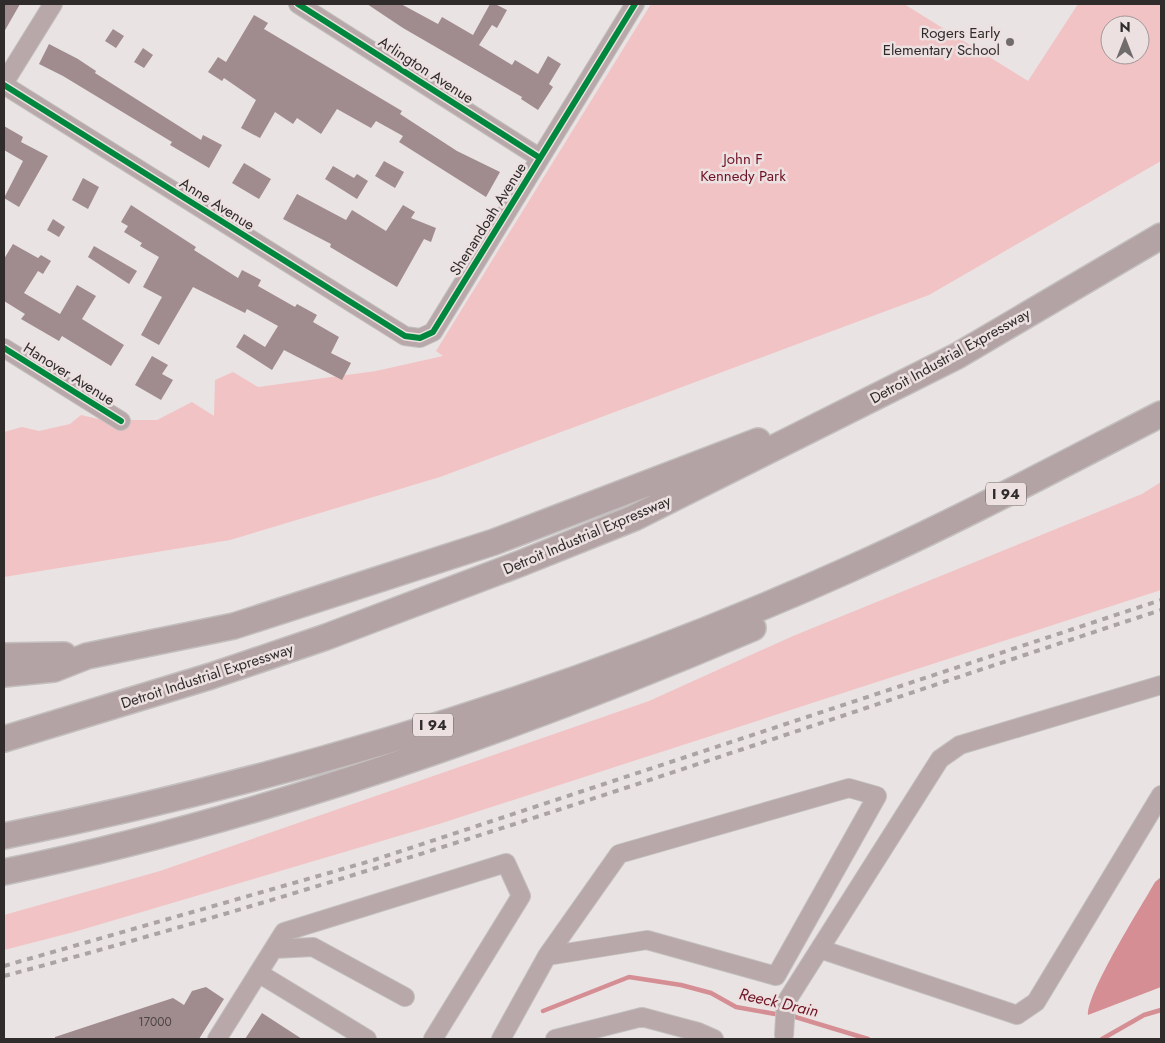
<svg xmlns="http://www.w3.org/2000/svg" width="1165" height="1043" font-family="Jost,sans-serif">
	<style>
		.green { fill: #f2c3c5; fill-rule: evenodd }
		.water { fill: #d58e93 }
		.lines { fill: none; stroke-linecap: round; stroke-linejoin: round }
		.stream { stroke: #d58e93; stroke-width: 4.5 }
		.building { fill: #a08c8e }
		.minor-casing { stroke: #c3bfbf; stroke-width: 20 }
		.highway-casing { stroke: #c3bfbf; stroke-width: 28 }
		.minor { stroke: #b8a8a9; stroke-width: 18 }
		.highway { stroke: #b4a3a5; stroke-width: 25 }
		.rail { stroke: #aca3a3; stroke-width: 4; stroke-dasharray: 6 6; stroke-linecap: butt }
		.cycleway-casing { stroke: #ece0e0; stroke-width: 9 }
		.cycleway { stroke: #00873e; stroke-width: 6 }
		.poi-dot { fill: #716c6c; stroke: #ece0e0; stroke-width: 2 }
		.labels { text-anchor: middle; stroke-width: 5; stroke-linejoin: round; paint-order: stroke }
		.number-label { font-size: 12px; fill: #4c4444 }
		.shield { fill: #ece0e0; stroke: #686262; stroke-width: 1 }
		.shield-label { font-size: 14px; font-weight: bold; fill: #302c2c }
		.poi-label { font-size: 15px; fill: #302c2c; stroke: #ece0e0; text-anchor: end }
		.street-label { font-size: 15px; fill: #302c2c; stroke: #ece0e0 }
		.park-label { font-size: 15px; fill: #6d1224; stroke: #ece0e0 }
		.water-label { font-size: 16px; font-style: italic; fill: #701526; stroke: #ece0e0 }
	</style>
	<rect width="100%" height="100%" fill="#e9e3e3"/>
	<path class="green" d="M 651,4 L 904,4 L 1028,81 L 1078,4 L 1161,4 L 1161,161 L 929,295 L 440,477 L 230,540 L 4,577 L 4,432 L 22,427 L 39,431 L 70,424 L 81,415 L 103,420 L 157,420 L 192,402 L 214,416 L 215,380 L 233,372 L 258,387 L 376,371 L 443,356 L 436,351 ZM 1110,25 L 1140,25 L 1140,55 L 1110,55 Z
		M 1161,482 L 1161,590 L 439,824 L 74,932 L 4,950 L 4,915 L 160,871 L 649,701 L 793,636 L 1142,494 Z"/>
	<path class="water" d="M 1161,877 L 1161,987 L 1088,1015 C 1087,992 1141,907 1155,882 Z"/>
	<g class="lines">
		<path class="stream" d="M 543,1011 L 629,977 L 681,985 L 711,993 L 736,1007 L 781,1015
			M 789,1015 L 868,1039
			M 1102,1039 L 1144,1015 L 1161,1010"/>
	</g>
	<path class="building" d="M 4,4 L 20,4 L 4,32 Z
		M 367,4 L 401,4 L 438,24 L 442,17 L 473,35 L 490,4 L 495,4 L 507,10 L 497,28 L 492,25 L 479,45 L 512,65 L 515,60 L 538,74 L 548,56 L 561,64 L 549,84 L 553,87 L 538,110 L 521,99 L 522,97 L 403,28 Z
		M 254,15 L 268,23 L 264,29 L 402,111 L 400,114 L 457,151 L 500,172 L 486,197 L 399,142 L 403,136 L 376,121 L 371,128 L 337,109 L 321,134 L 297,118 L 293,124 L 275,112 L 260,138 L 241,128 L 256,100 L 224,78 L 222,81 L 208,72 L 218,57 L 226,62 Z
		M 113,29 L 124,36 L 116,48 L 105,41 Z
		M 49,44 L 78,59 L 96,71 L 95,73 L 201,140 L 203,135 L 222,145 L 209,168 L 170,145 L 172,142 L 63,76 L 39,64 Z
		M 143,48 L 153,55 L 144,68 L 134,62 Z
		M 4,126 L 23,137 L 21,142 L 48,156 L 19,207 L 4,198 L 23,161 L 4,150 Z
		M 384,161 L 404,172 L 395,188 L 375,176 Z
		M 244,163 L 271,179 L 259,199 L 232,183 Z
		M 333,166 L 354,178 L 357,174 L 368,181 L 357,199 L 325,179 Z
		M 83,178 L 99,187 L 88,209 L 72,200 Z
		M 297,194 L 346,220 L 352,210 L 386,231 L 403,205 L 415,212 L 411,218 L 436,228 L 431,242 L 424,239 L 397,287 L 330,247 L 331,244 L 283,219 Z
		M 131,205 L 196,247 L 194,250 L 238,278 L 242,270 L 261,280 L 258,286 L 295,307 L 297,304 L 317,315 L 313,322 L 339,337 L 331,353 L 351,363 L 342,380 L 284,350 L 272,370 L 236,347 L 244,334 L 265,347 L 278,326 L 247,309 L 245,313 L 193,287 L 159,345 L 141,335 L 162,297 L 143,287 L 159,257 L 140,246 L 142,243 L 124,232 L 128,226 L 121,222 Z
		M 53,219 L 65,227 L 59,237 L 47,230 Z
		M 13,244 L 38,258 L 41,255 L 51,261 L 43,274 L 38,271 L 24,293 L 60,314 L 77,285 L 96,296 L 82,319 L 124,345 L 111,366 L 62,336 L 59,341 L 21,319 L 25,314 L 4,301 L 4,259 Z
		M 94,246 L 137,271 L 129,284 L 88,257 Z
		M 152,356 L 168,365 L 162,374 L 173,380 L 161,400 L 135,385 Z
		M 206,987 L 224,999 L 199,1039 L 55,1039 L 55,1037 L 173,998 L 184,1005 L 192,991 Z
		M 262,1013 L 302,1039 L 245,1039 Z"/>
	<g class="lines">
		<defs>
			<path id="minor" d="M 298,4 L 540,158
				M 4,83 L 53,4
				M 4,85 L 405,336 L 420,338 L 433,332 L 635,4
				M 4,348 L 121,421
				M 274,949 L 313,947 L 405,997
				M 820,949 L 1017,1015 L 1036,1002 L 1161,795
				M 260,974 L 367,1039
				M 784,1035 L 786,1002 L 940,759 L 960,745 L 1161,685
				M 217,1039 L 284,932 L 506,863 L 521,896 L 433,1039
				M 501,1039 L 547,956 L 619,854 L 849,788 L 877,796 L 776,976 L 647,940 L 547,956
				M 555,1039 L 642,1017 L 698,1032 L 714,1039"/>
			<path id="highway" d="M 4,656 L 64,655
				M 4,674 L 54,669 L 87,656 L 234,626 L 494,542 L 758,441
				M 4,739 L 211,676 L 326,637 L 519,564 L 634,518 L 957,356 L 1161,236
				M 4,836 C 292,778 581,690 850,569 C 955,522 1058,467 1161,414
				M 4,872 C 261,819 512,731 753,628"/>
		</defs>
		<use href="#minor" class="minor-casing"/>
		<use href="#highway" class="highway-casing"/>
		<use href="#minor" class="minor"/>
		<use href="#highway" class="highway"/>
		<path class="rail" d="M 4,966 L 374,860 L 1161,600
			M 4,976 C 395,872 776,736 1161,610"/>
		<defs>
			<path id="cycleway" d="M 298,4 L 540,158
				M 4,85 L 405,336 L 420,338 L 433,332 L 635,4
				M 4,348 L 121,421"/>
		</defs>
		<use href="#cycleway" class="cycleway-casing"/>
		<use href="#cycleway" class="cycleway"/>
	</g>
	<circle class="poi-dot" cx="1010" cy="42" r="5"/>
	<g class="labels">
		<g class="number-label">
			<text x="155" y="1026">17000</text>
		</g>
		<g class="shield">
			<rect x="986" y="482.5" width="40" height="23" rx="4"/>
			<rect x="413" y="713.5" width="40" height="23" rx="4"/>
		</g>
		<g class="shield-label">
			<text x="1006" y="499">I 94</text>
			<text x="433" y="730">I 94</text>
		</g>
		<g class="poi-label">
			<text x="1000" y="38">Rogers Early<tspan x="1000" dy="17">Elementary School</tspan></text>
		</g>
		<g class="street-label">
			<text transform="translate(426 70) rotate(33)" y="5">Arlington Avenue</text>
			<text transform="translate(217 204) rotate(32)" y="5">Anne Avenue</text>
			<text transform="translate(488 219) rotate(-58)" y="5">Shenandoah Avenue</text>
			<text transform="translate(950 356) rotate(-29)" y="5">Detroit Industrial Expressway</text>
			<text transform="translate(69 374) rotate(32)" y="5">Hanover Avenue</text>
			<text transform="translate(587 535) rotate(-23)" y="5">Detroit Industrial Expressway</text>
			<text transform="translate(207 676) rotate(-18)" y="5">Detroit Industrial Expressway</text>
		</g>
		<g class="park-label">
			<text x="743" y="164">John F<tspan x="743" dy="17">Kennedy Park</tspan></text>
		</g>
		<g class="water-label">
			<text transform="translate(779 1002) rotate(13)" y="6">Reeck Drain</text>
		</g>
	</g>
	<rect width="1165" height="1043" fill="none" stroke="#302c2c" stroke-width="10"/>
	<g transform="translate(1125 40)"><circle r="24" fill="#ece0e0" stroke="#a19898"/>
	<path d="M0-4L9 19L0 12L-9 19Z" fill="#716c6c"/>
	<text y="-8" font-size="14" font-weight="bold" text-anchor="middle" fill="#302c2c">N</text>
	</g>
</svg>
